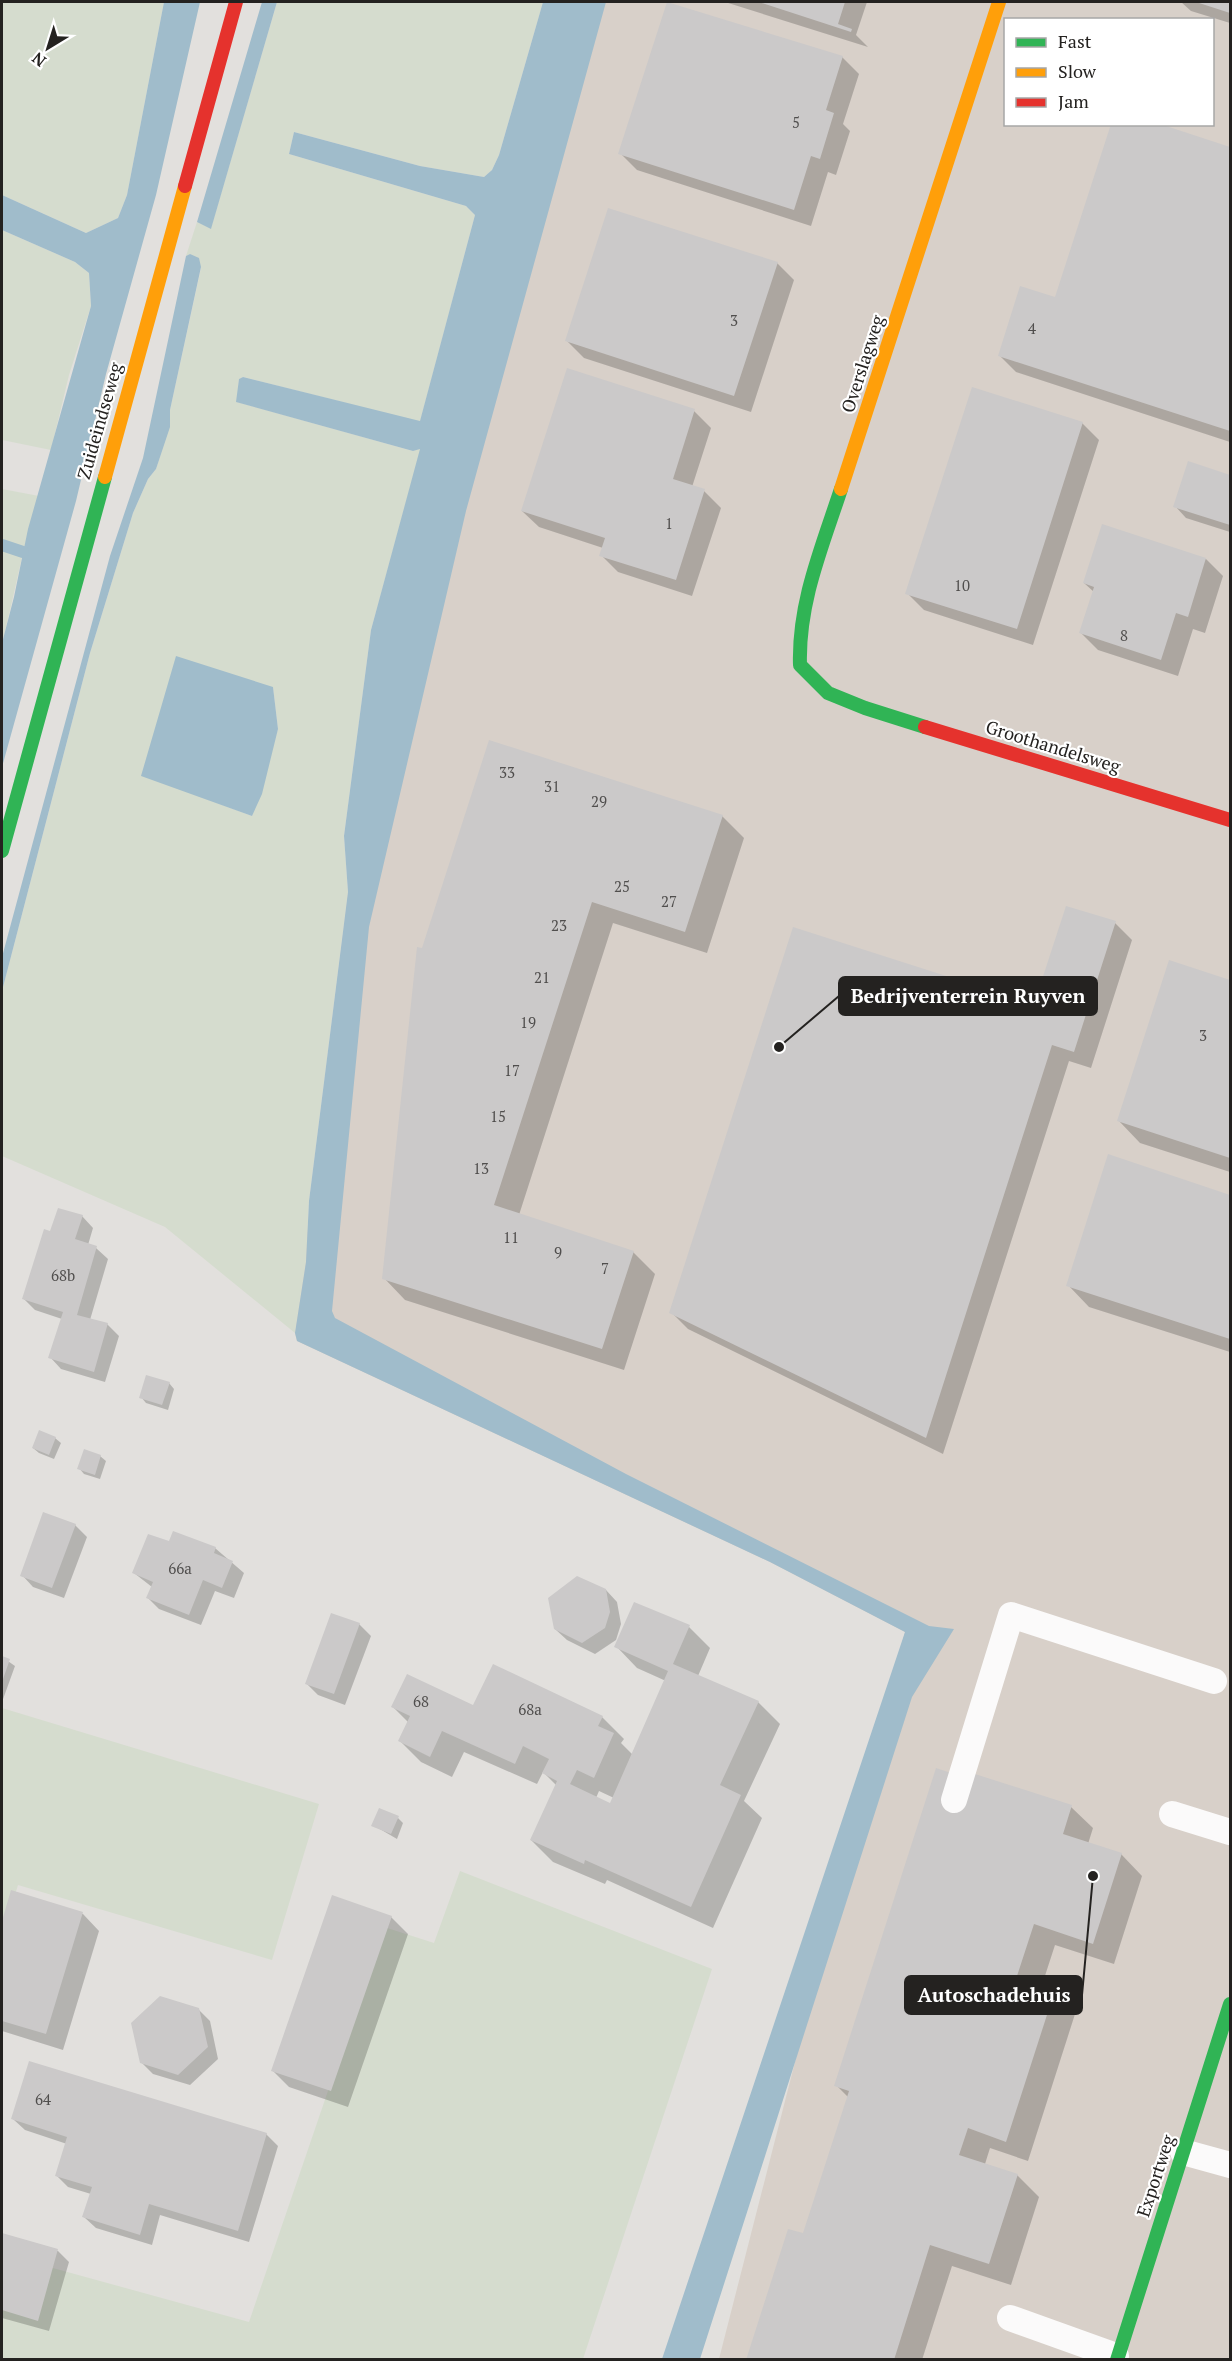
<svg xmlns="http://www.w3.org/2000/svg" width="1232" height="2361" font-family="'PT Serif',serif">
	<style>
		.built { fill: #d8d0c9; fill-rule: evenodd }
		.green { fill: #d5dcce; fill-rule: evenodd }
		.water { fill: #a0bccb }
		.shadow { fill: #0003; fill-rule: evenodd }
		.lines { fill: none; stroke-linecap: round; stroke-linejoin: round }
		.stream { stroke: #a0bccb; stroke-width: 12 }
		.building { fill: #cbc9c9 }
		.lane { stroke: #fbfafa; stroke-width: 26 }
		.fast { stroke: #30b455; stroke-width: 14 }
		.slow { stroke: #ff9f0a; stroke-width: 14 }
		.jam { stroke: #e5322d; stroke-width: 14 }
		.labels { text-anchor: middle; stroke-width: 4.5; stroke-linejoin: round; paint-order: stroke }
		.number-label { font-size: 15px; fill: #504e4d }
		.street-label { font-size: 18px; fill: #242220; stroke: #fff }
		.leader { fill: none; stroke: #242220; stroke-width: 2 }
		.callout-dot { fill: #242220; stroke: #fff; stroke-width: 2 }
		.callout { fill: #242220; stroke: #242220; stroke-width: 2 }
		.callout-label { font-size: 20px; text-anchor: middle; font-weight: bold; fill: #fff }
	</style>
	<rect width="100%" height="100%" fill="#e2e0dd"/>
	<path class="built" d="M 576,2 L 1230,2 L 1230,2359 L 719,2359 L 905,1632 L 770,1562 L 297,1341 L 295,1333 L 348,892 ZM 1006,20 L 1212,20 L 1212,124 L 1006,124 Z"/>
	<path class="green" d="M 2,2 L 164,2 L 127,195 L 118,218 L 86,233 L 2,195 Z
		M 277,2 L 543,2 L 499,155 L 492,170 L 484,177 L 420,166 L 294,132 L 289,154 L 466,206 L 475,215 L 420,422 L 243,377 L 239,379 L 237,402 L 413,451 L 421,448 L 371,630 L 344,836 L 348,892 L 309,1201 L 306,1262 L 295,1333 L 165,1227 L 2,1156 L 2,991 L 90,653 L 133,513 L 148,479 L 156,469 L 169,427 L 170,410 L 201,268 L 190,254 L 186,256 L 197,222 L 211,228 ZM 273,687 L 278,729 L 252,816 L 183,790 Z
		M 2,230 L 75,262 L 89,273 L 91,306 L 69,375 L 51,450 L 2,440 Z
		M 2,489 L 39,496 C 23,544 15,594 2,643 Z
		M 2,1708 L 319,1804 L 272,1960 L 18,1885 L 2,1935 Z
		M 460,1871 L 712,1969 L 583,2359 L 2,2359 L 2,2254 L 249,2322 L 384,1927 L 434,1943 Z"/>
	<path class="water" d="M 164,2 L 200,2 L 156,195 L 106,374 L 76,501 L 2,767 L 2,643 L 14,597 L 28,529 L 91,306 L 89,273 L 75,262 L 2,230 L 2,195 L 86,233 L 118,218 L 127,195 Z
		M 262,2 L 277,2 L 211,229 L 197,222 Z
		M 543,2 L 606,2 L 466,511 L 369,927 L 332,1311 L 335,1318 L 626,1474 L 929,1626 L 954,1629 L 912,1697 L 700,2359 L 662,2359 L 905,1632 L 770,1562 L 297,1341 L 295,1333 L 306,1262 L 309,1201 L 348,892 L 344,836 L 371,630 L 420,449 L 413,451 L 236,402 L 239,379 L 243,377 L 420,421 L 475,215 L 466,206 L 289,154 L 294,132 L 420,166 L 484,177 L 492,170 L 499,155 Z
		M 190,254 L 199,258 L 201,267 L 170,410 L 170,427 L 156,469 L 148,479 L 133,513 L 90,653 L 2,991 L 2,957 L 110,556 L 143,458 L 186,256 Z
		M 176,656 L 273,687 L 278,729 L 262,794 L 252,816 L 141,776 Z"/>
	<path class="shadow" d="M 725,2 L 867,2 L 856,35 L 868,47 Z
		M 1181,2 L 1230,2 L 1230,23 L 1191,11 Z
		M 842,57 L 859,74 L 843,124 L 850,131 L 836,175 L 828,172 L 811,226 L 637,170 L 620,153 Z
		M 1155,124 L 1230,149 L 1230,442 L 1016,372 L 999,355 L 1056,299 Z
		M 777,263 L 794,280 L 751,412 L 584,358 L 567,341 Z
		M 694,411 L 711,428 L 692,487 L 704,491 L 721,508 L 692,596 L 618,572 L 601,555 L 603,548 L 539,527 L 522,511 Z
		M 1082,423 L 1099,440 L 1033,645 L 924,610 L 907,593 Z
		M 1189,463 L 1230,477 L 1230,532 L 1186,518 L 1175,506 Z
		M 1206,559 L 1223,576 L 1205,633 L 1193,629 L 1178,676 L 1098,650 L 1081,633 L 1094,592 L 1084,583 Z
		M 722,816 L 744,838 L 707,953 L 613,923 L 519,1215 L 633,1252 L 655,1274 L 624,1370 L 405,1300 L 384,1278 L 423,950 Z
		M 1115,923 L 1132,940 L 1091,1068 L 1069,1061 L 943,1454 L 688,1329 L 671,1312 L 1035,1006 Z
		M 1170,962 L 1230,982 L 1230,1172 L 1140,1143 L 1119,1121 Z
		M 1109,1156 L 1230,1197 L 1230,1352 L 1089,1307 L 1068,1285 Z
		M 82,1216 L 93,1228 L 88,1245 L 96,1248 L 108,1259 L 90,1320 L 107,1324 L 119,1336 L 105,1382 L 61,1369 L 50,1357 L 62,1319 L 35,1310 L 24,1299 L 51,1232 Z
		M 169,1383 L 174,1389 L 168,1410 L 146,1403 L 141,1397 Z
		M 55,1438 L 61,1443 L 54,1459 L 39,1453 L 33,1448 Z
		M 100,1456 L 106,1461 L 100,1479 L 84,1474 L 79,1468 Z
		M 75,1525 L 87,1537 L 64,1598 L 33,1587 L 22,1575 Z
		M 170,1543 L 215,1548 L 244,1573 L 234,1598 L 215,1591 L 201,1625 L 159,1609 L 148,1598 L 152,1587 L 134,1573 Z
		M 606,1590 L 617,1602 L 621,1624 L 616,1640 L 595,1654 L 567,1640 L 555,1629 Z
		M 359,1624 L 371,1636 L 345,1705 L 318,1695 L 306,1683 Z
		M 689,1627 L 710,1648 L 698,1676 L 758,1702 L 780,1724 L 744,1801 L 762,1818 L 713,1928 L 607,1880 L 605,1884 L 553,1862 L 531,1840 L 557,1786 L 543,1772 L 537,1784 L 464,1752 L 452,1777 L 421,1762 L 400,1741 L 408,1722 L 393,1707 L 474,1707 L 602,1717 L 624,1739 L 621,1743 L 633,1755 L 666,1681 L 637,1668 L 616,1646 ZM 599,1791 L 614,1798 L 611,1805 L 596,1798 Z
		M 2,1657 L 15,1666 L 2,1702 Z
		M 1071,1807 L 1093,1828 L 1088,1844 L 1121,1854 L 1142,1876 L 1114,1964 L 1055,1945 L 1042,1985 L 1054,1989 L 1076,2011 L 1028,2161 L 990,2148 L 985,2164 L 1017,2175 L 1039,2197 L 1011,2285 L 952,2266 L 922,2360 L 748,2360 L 804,2235 L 848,2097 L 836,2085 Z
		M 398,1818 L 403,1823 L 397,1839 L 373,1825 Z
		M 12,1892 L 83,1914 L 99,1931 L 63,2050 L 2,2031 L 2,1926 Z
		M 391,1917 L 408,1934 L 348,2107 L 289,2087 L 272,2070 Z
		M 198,2009 L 210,2021 L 218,2059 L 190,2085 L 153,2074 L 141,2062 Z
		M 13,2119 L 266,2134 L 278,2146 L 249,2242 L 160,2215 L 152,2245 L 96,2228 L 84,2217 L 91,2194 L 68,2187 L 57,2176 L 67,2144 L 25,2130 Z
		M 2,2235 L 58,2251 L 69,2262 L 49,2331 L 2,2318 Z"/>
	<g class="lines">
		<path class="stream" d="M 2,545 L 23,552"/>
	</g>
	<path class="building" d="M 667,2 L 843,56 L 826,110 L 834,113 L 820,159 L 811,156 L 794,210 L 618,154 Z
		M 759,2 L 845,2 L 838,24 L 852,29 L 851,32 Z
		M 1196,2 L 1230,2 L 1230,13 Z
		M 1111,124 L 1160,124 L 1230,147 L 1230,431 L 998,356 L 1020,286 L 1055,297 Z
		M 608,208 L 778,262 L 734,396 L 565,341 Z
		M 567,368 L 695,409 L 673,479 L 705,489 L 676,580 L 599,556 L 605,538 L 521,511 Z
		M 972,387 L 1083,422 L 1017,629 L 905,594 Z
		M 1188,461 L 1230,475 L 1230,525 L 1173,507 Z
		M 1102,524 L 1206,558 L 1188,617 L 1176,613 L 1161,660 L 1079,633 L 1094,587 L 1083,583 Z
		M 489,740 L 723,815 L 685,932 L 592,902 L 494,1205 L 634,1251 L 602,1349 L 382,1279 L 417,947 L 422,948 Z
		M 1066,906 L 1116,921 L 1074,1052 L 1052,1045 L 926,1438 L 669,1313 L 793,927 L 1034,1004 Z
		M 1169,960 L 1230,980 L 1230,1158 L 1117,1121 Z
		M 1108,1154 L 1230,1195 L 1230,1339 L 1066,1286 Z
		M 58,1208 L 83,1215 L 75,1239 L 97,1246 L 77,1315 L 108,1323 L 94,1372 L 48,1358 L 63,1312 L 22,1299 L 44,1229 L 50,1231 Z
		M 146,1375 L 170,1382 L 162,1405 L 139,1398 Z
		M 39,1430 L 56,1437 L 49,1455 L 32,1448 Z
		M 84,1449 L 101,1455 L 95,1475 L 77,1469 Z
		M 43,1512 L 76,1524 L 52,1588 L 20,1576 Z
		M 173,1531 L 216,1547 L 214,1553 L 233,1561 L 222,1588 L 203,1580 L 189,1615 L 146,1598 L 153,1582 L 132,1573 L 148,1534 L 169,1541 Z
		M 577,1576 L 606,1589 L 610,1612 L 605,1628 L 582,1643 L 554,1629 L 548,1598 Z
		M 634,1602 L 690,1625 L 673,1664 L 759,1701 L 720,1785 L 741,1795 L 691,1907 L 585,1860 L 584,1864 L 530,1840 L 557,1781 L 542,1773 L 549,1759 L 523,1746 L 515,1764 L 442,1731 L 430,1757 L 398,1741 L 410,1716 L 391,1707 L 407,1674 L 473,1705 L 493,1664 L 603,1716 L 598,1726 L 614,1733 L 594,1778 L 577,1770 L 570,1784 L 610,1803 L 668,1671 L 614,1647 Z
		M 331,1613 L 360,1623 L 334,1694 L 305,1684 Z
		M 2,1656 L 10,1659 L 2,1682 Z
		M 953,1767 L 1072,1805 L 1063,1834 L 1122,1853 L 1093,1944 L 1034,1924 L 1017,1976 L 1056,1987 L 1006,2142 L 968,2128 L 959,2155 L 1018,2174 L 989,2264 L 930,2245 L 894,2360 L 746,2360 L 788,2229 L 803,2233 L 849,2091 L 834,2086 L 936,1768 L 951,1773 Z
		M 379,1808 L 399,1816 L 391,1834 L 371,1826 Z
		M 11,1890 L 83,1912 L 46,2034 L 2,2021 L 2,1921 Z
		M 332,1895 L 392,1916 L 331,2091 L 271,2071 Z
		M 160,1996 L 199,2008 L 208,2047 L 178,2075 L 140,2063 L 131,2023 Z
		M 29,2061 L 267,2133 L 238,2231 L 149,2204 L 140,2235 L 82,2217 L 92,2187 L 55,2176 L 67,2137 L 11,2119 Z
		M 2,2233 L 58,2249 L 38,2321 L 2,2310 Z"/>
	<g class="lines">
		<path class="lane" d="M 954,1800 L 1011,1615 L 1214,1681
			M 1172,1814 L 1230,1832
			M 1183,2152 L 1230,2165
			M 1010,2318 L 1116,2356"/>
		<path class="fast" d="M 841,489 C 822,547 798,603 800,665 L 828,693 L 865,708 L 925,727
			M 2,851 L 105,477
			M 1117,2360 L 1230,2004"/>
		<path class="slow" d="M 105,477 L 185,186
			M 841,489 L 999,2"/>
		<path class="jam" d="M 185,186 L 236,2
			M 925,727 L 1230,820"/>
	</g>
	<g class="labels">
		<g class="number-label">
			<text x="796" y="128">5</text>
			<text x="734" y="326">3</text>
			<text x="1032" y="334">4</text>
			<text x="669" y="529">1</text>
			<text x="962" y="591">10</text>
			<text x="1124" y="641">8</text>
			<text x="507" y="778">33</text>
			<text x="552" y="792">31</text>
			<text x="599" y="807">29</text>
			<text x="622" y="892">25</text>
			<text x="669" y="907">27</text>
			<text x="559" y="931">23</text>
			<text x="542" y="983">21</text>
			<text x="528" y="1028">19</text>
			<text x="1203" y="1041">3</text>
			<text x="512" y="1076">17</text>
			<text x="498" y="1122">15</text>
			<text x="481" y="1174">13</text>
			<text x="511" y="1243">11</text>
			<text x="558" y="1258">9</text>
			<text x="605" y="1274">7</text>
			<text x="63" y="1281">68b</text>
			<text x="180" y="1574">66a</text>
			<text x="421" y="1707">68</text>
			<text x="530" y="1715">68a</text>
			<text x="43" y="2105">64</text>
		</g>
		<g class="street-label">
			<text transform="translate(863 364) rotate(-72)" y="6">Overslagweg</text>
			<text transform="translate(100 421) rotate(-74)" y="6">Zuideindseweg</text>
			<text transform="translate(1053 747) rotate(17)" y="6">Groothandelsweg</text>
			<text transform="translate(1156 2176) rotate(-72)" y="6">Exportweg</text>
		</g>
	</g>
	<path class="leader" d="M779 1047L839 996M1093 1876L1082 1995"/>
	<g class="callout-dot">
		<circle cx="779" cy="1047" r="6"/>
		<circle cx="1093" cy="1876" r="6"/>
	</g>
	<g class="callout">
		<rect x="839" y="977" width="258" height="38" rx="6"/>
		<rect x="905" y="1976" width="177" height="38" rx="6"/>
	</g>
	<g class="callout-label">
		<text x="968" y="1003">Bedrijventerrein Ruyven</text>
		<text x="994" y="2002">Autoschadehuis</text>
	</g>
	<rect width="1232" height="2361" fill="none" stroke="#242220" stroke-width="6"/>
	<rect x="1004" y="18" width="210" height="108" fill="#ffffff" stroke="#a7a7a6" stroke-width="1.5"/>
	<rect x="1016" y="38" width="30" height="9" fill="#30b455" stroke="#a7a7a6" stroke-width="1.5"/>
	<text x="1058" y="48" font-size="18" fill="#242220">Fast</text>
	<rect x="1016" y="68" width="30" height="9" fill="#ff9f0a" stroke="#a7a7a6" stroke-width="1.5"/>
	<text x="1058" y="78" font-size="18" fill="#242220">Slow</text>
	<rect x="1016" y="98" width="30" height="9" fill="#e5322d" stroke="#a7a7a6" stroke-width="1.5"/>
	<text x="1058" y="108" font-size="18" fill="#242220">Jam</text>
	<g transform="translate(48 48) rotate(218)" stroke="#ffffff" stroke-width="4.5" paint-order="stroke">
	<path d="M0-4.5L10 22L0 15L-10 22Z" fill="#242220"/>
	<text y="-9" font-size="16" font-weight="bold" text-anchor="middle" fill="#242220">N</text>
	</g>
</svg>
